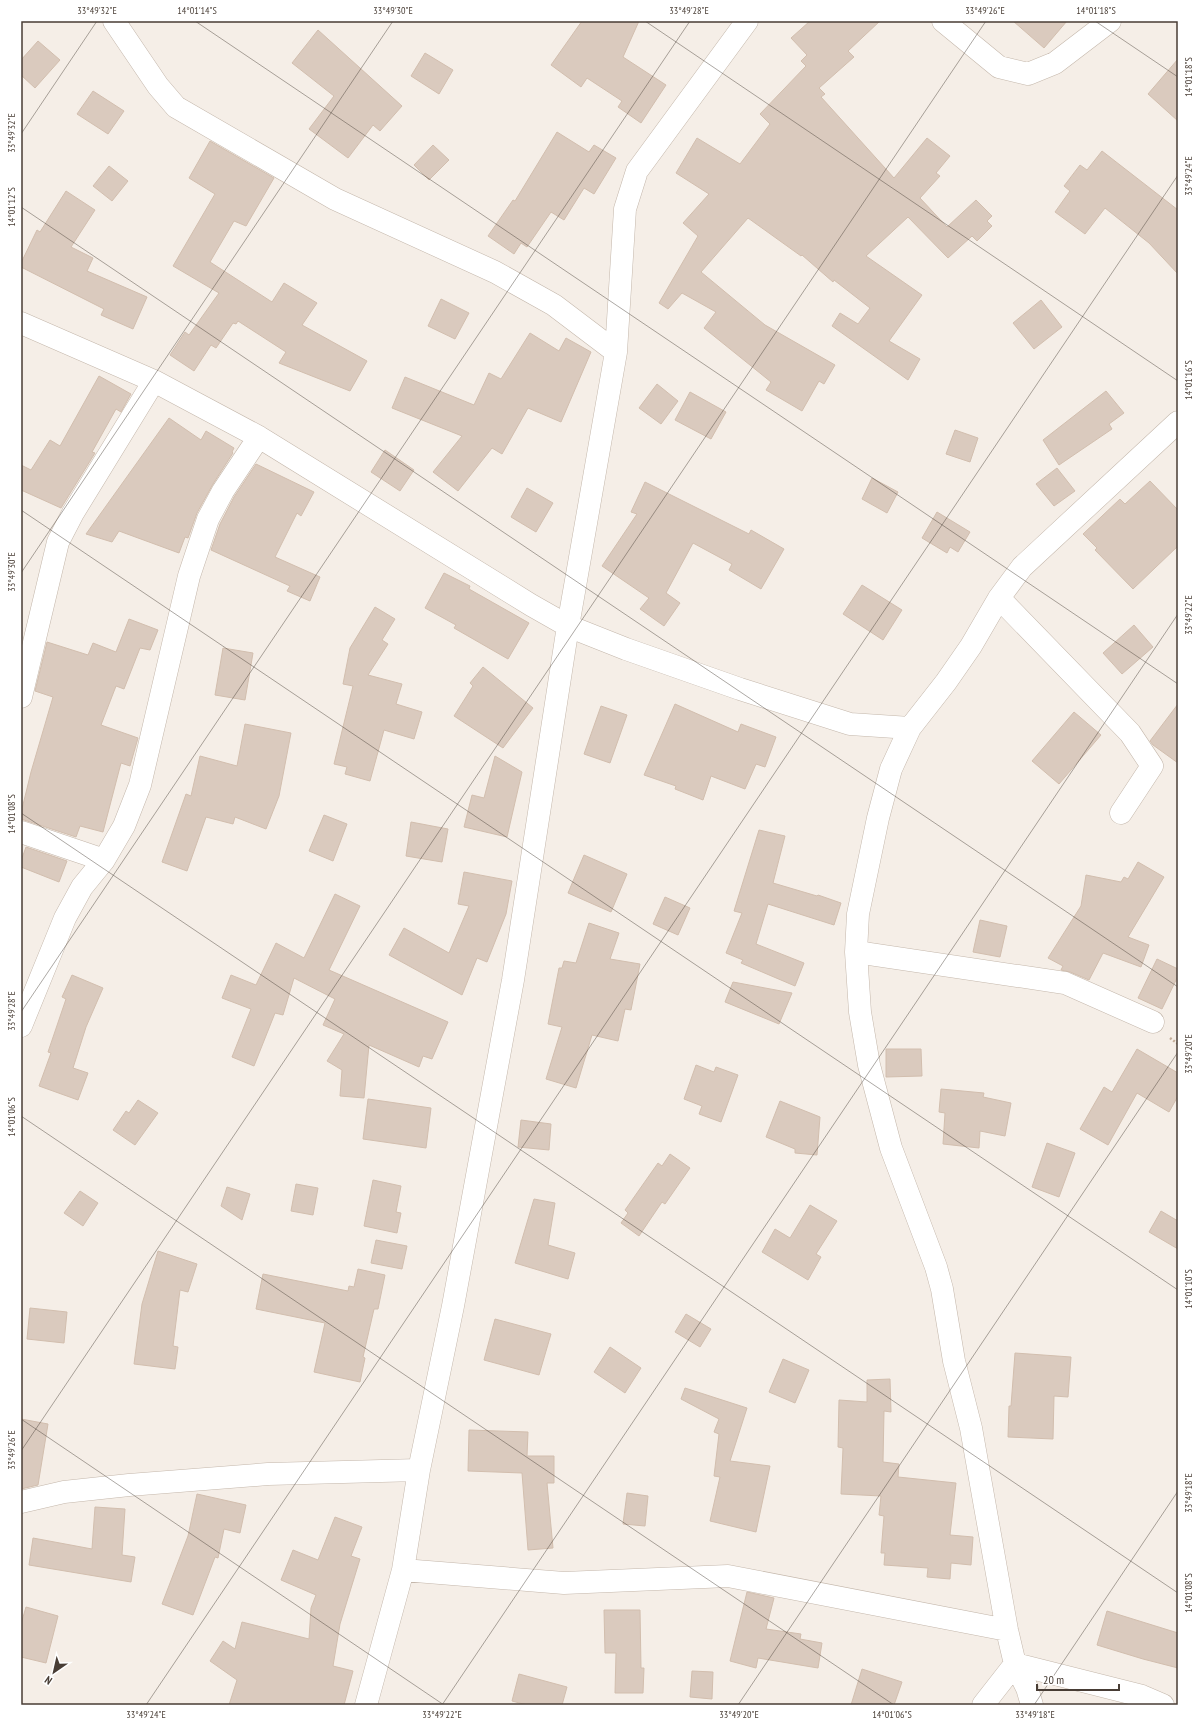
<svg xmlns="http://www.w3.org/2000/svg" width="1199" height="1726" font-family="'PT Sans Narrow',sans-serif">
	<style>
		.building { fill: #dacabe; stroke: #d2beae }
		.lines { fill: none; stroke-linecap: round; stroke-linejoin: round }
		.minor-casing { stroke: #c4b7ab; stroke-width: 23 }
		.path { stroke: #c4ad99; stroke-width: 2.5; stroke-dasharray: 2 2; stroke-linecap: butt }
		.minor { stroke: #fff; stroke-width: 22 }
		.ticks { fill: none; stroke: #483d35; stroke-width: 1; stroke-opacity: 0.45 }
		.neatline { fill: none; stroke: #483d35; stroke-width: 1.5 }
		.ticks-label { font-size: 10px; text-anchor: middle; fill: #483d35 }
	</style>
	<rect width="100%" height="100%" fill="#f5eee7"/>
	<path class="building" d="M 582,21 L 639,21 L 623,57 L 666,85 L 641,123 L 618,107 L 622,101 L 587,78 L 581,87 L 551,65 Z
		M 810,21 L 880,21 L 848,51 L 854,57 L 819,88 L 825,94 L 821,97 L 894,178 L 927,138 L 950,156 L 936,173 L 940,176 L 920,198 L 947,227 L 976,200 L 992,216 L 987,221 L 992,226 L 977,241 L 972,236 L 948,258 L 908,217 L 866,256 L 922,295 L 889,341 L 920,359 L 908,380 L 832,326 L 840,313 L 858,324 L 870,308 L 834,280 L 833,282 L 802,255 L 801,256 L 748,218 L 701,272 L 765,325 L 835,365 L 824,384 L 819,381 L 802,411 L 766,390 L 771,382 L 704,328 L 716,312 L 682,293 L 668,309 L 659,303 L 698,236 L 683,223 L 709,194 L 676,173 L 697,138 L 740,164 L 770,124 L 760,114 L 806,66 L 801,61 L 807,55 L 791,38 Z
		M 1013,21 L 1067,21 L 1044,48 Z
		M 318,30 L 402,106 L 380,131 L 373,125 L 348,158 L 309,129 L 334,96 L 292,63 Z
		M 38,41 L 60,60 L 35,88 L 21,75 L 21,60 Z
		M 425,53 L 453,70 L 439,94 L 411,76 Z
		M 1178,59 L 1178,121 L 1148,94 Z
		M 93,91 L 124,111 L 108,134 L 77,114 Z
		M 557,132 L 589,152 L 594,145 L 616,158 L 594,194 L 584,188 L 564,220 L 551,212 L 527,247 L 521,243 L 514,254 L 488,236 L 513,200 L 515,201 Z
		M 210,141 L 274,178 L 246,226 L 234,221 L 210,262 L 272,302 L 284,283 L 317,303 L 302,325 L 367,361 L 350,391 L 279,363 L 286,352 L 238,321 L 236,324 L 233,323 L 216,348 L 211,345 L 194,371 L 170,355 L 185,332 L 189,335 L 219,293 L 173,266 L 215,194 L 189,178 Z
		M 433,145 L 449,160 L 429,180 L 414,165 Z
		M 1102,151 L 1178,210 L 1178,274 L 1149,243 L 1105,208 L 1085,234 L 1055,212 L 1070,191 L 1064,186 L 1080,165 L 1087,170 Z
		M 109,166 L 128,181 L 112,201 L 93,186 Z
		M 66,191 L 95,210 L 71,247 L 93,258 L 87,271 L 147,297 L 133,329 L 101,315 L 104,309 L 21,267 L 21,263 L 37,230 L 40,232 Z
		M 441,299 L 469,313 L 455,339 L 428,326 Z
		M 1041,300 L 1062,327 L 1034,349 L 1013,323 Z
		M 530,333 L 559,351 L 566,338 L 591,352 L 561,422 L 528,408 L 502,454 L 492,448 L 458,491 L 433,472 L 462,436 L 392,408 L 405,377 L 474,405 L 489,373 L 501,379 Z
		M 99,376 L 131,394 L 121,412 L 116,409 L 92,452 L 95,453 L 61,508 L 21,490 L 21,465 L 31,470 L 50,440 L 60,446 Z
		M 657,384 L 678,401 L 661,424 L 639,408 Z
		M 1106,391 L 1124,413 L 1109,424 L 1112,429 L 1059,465 L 1043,440 Z
		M 690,392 L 726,412 L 711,439 L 675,420 Z
		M 169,418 L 201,440 L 206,431 L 234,448 L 232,452 L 233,453 L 213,484 L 197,513 L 188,538 L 185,537 L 179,553 L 119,531 L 112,542 L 86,534 Z
		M 955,430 L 978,438 L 970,462 L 946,454 Z
		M 385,450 L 414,470 L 400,491 L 371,472 Z
		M 256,464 L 314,492 L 301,516 L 297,513 L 275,557 L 320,577 L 310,601 L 287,591 L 290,586 L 211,550 L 220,524 L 234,497 Z
		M 1057,468 L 1075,491 L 1054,506 L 1036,484 Z
		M 872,478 L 898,492 L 887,513 L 862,499 Z
		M 1150,481 L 1178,510 L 1178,546 L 1133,589 L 1095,550 L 1097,548 L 1083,534 L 1120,499 L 1125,504 Z
		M 645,482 L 749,534 L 751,530 L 784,549 L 761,589 L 729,570 L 732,564 L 693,543 L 666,593 L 680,603 L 664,626 L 640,609 L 649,598 L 602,566 L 637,514 L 631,512 Z
		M 527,488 L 553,503 L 536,532 L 511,517 Z
		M 937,512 L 970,532 L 958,552 L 950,547 L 947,553 L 922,538 Z
		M 444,573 L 470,586 L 469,589 L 529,623 L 508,659 L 454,628 L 456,625 L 425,608 Z
		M 862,585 L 902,610 L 883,640 L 843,614 Z
		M 375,607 L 395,619 L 382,640 L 388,644 L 368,675 L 402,684 L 396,704 L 422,712 L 414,739 L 384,730 L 370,781 L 345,774 L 347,767 L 334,764 L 353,686 L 343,684 L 350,648 Z
		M 129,619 L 158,630 L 150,650 L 140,648 L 124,689 L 116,686 L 101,725 L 138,738 L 130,766 L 121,763 L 103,832 L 80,826 L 76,837 L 21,819 L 21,813 L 31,772 L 53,697 L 35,691 L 47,642 L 88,655 L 93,643 L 116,652 Z
		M 1134,625 L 1153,647 L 1122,674 L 1103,653 Z
		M 223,648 L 253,653 L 245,700 L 215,695 Z
		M 483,667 L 533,708 L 503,748 L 454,716 L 473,686 L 470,683 Z
		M 675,704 L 738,732 L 741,724 L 776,737 L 765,767 L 756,764 L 745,789 L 711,776 L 703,800 L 675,789 L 676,786 L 644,775 Z
		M 1178,704 L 1178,763 L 1153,745 L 1150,741 Z
		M 601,706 L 627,715 L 610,763 L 584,754 Z
		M 1074,712 L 1101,735 L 1059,784 L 1032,761 Z
		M 245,724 L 291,733 L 279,796 L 266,829 L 235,817 L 233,824 L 206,817 L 187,871 L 162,862 L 186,794 L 191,796 L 200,756 L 237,766 Z
		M 495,756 L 522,772 L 507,837 L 464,827 L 472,795 L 484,798 Z
		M 324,815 L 347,824 L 333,861 L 309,851 Z
		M 411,822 L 448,829 L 442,862 L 406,856 Z
		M 759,830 L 785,836 L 773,883 L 817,896 L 818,895 L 841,903 L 834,925 L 768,904 L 756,944 L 804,963 L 795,986 L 741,963 L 743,960 L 726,953 L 742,913 L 734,911 Z
		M 26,847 L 67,861 L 59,882 L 21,867 L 21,861 Z
		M 584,855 L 627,874 L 611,912 L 568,893 Z
		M 1138,862 L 1164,877 L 1128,937 L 1149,945 L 1141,967 L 1103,953 L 1089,980 L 1070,972 L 1061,970 L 1063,966 L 1048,958 L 1081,906 L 1086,875 L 1121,882 L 1124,877 L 1128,879 Z
		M 464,872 L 512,881 L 506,914 L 487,962 L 477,958 L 462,995 L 389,955 L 404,928 L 449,953 L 469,906 L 458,904 Z
		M 335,894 L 360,906 L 329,970 L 448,1022 L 432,1059 L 423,1056 L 419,1067 L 369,1045 L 364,1098 L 340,1096 L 342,1070 L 327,1061 L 344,1034 L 323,1025 L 335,999 L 294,978 L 283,1015 L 275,1013 L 254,1066 L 232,1057 L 251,1009 L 222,998 L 231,975 L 256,985 L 276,943 L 304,958 Z
		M 665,897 L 690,908 L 678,935 L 653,924 Z
		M 980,920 L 1007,926 L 1000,957 L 973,952 Z
		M 589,923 L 619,933 L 610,959 L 640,964 L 631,1010 L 625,1009 L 618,1041 L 592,1035 L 576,1088 L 546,1079 L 562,1027 L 548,1024 L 559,968 L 562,968 L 564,961 L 576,963 Z
		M 1157,959 L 1178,969 L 1178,976 L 1162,1009 L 1138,998 Z
		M 72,975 L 103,988 L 86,1027 L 73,1068 L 88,1073 L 78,1100 L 39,1086 L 51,1053 L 48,1052 L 66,999 L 62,997 Z
		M 733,982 L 792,993 L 779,1024 L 725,1002 Z
		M 886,1049 L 921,1049 L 922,1076 L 886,1077 Z
		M 1137,1049 L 1178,1073 L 1178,1096 L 1169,1112 L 1137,1093 L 1108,1145 L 1080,1129 L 1104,1087 L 1112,1092 Z
		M 696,1065 L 714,1072 L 716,1067 L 738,1075 L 721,1122 L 699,1114 L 702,1106 L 684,1099 Z
		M 941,1089 L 984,1093 L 983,1097 L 1011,1103 L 1005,1136 L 980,1131 L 979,1148 L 943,1144 L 945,1113 L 939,1112 Z
		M 368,1099 L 431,1108 L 426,1148 L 363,1139 Z
		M 138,1100 L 158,1113 L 135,1145 L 113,1130 L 126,1111 L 129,1113 Z
		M 780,1101 L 820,1117 L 817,1155 L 795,1153 L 795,1149 L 766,1137 Z
		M 521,1120 L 551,1124 L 549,1150 L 518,1147 Z
		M 1047,1143 L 1075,1153 L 1059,1197 L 1032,1187 Z
		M 670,1154 L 690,1168 L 665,1204 L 662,1202 L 639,1236 L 621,1223 L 628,1213 L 625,1210 L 658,1163 L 662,1166 Z
		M 373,1180 L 401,1186 L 396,1212 L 401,1213 L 397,1233 L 364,1226 Z
		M 296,1184 L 318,1188 L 313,1215 L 291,1211 Z
		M 227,1187 L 250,1194 L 242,1220 L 221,1206 Z
		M 80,1191 L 98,1203 L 83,1226 L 64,1213 Z
		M 534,1199 L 555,1203 L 548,1245 L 575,1253 L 568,1279 L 515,1263 Z
		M 810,1205 L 837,1221 L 816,1254 L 821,1257 L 808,1280 L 762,1252 L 775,1229 L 790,1238 Z
		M 1161,1211 L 1178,1221 L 1178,1249 L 1149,1232 Z
		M 376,1240 L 407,1246 L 402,1269 L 371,1263 Z
		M 158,1251 L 197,1264 L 188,1292 L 180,1290 L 173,1346 L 178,1347 L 175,1369 L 134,1364 L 142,1304 Z
		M 358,1269 L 385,1275 L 378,1309 L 374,1309 L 363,1357 L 365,1358 L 360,1382 L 314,1372 L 325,1323 L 256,1309 L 263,1274 L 348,1291 L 349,1286 L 354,1287 Z
		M 30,1308 L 67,1312 L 64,1343 L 27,1339 Z
		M 686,1314 L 711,1329 L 700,1347 L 675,1332 Z
		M 495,1319 L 551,1334 L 539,1375 L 484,1360 Z
		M 610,1347 L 641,1368 L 625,1393 L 594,1372 Z
		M 1015,1353 L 1071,1357 L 1068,1397 L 1054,1396 L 1053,1439 L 1008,1437 L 1009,1406 L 1011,1406 Z
		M 783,1359 L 809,1370 L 795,1403 L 769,1392 Z
		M 890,1379 L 891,1412 L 884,1411 L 883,1462 L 899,1464 L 898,1477 L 956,1483 L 950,1535 L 973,1537 L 971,1565 L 951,1563 L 950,1579 L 927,1577 L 928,1568 L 884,1565 L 885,1553 L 881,1553 L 884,1516 L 879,1515 L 881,1496 L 841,1494 L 843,1448 L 838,1447 L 839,1400 L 867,1402 L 867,1380 Z
		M 685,1388 L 747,1408 L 730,1461 L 770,1466 L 756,1532 L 710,1521 L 720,1477 L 714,1476 L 719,1434 L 714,1432 L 719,1419 L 681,1399 Z
		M 21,1419 L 48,1424 L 38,1485 L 21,1489 Z
		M 469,1430 L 528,1432 L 527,1456 L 554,1456 L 554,1483 L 547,1483 L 553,1548 L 528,1550 L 522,1473 L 468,1471 Z
		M 627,1493 L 648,1496 L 645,1526 L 623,1524 Z
		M 197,1494 L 246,1505 L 240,1533 L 224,1529 L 218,1558 L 215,1557 L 193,1615 L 162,1604 L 188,1536 Z
		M 95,1507 L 125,1509 L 122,1555 L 135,1557 L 131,1582 L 29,1565 L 33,1538 L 92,1549 Z
		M 335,1517 L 362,1527 L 351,1556 L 360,1559 L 340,1624 L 333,1666 L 353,1671 L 344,1705 L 229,1705 L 237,1680 L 210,1661 L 223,1641 L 235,1649 L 242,1622 L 309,1639 L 311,1608 L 316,1595 L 281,1580 L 293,1550 L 318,1560 Z
		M 747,1592 L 774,1598 L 766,1629 L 801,1634 L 800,1639 L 822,1643 L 818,1668 L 758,1658 L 756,1668 L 730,1661 Z
		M 26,1607 L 58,1616 L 46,1663 L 21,1657 L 21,1624 Z
		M 604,1610 L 640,1610 L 641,1668 L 644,1668 L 643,1693 L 615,1693 L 616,1653 L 605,1653 Z
		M 1107,1611 L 1178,1633 L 1178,1668 L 1143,1659 L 1097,1645 Z
		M 862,1669 L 902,1682 L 894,1705 L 851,1705 Z
		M 692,1671 L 713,1672 L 712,1699 L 690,1697 Z
		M 519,1674 L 567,1687 L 562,1705 L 527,1705 L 512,1701 Z"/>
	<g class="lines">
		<defs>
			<path id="minor" d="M 114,21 L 158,86 L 176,107 L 335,199 L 495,272 L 554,305 L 616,352
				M 943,21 L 999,67 L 1028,74 L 1055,63 L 1110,21
				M 21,323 L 154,381 L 259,437 L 531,605 L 568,626 L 626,649 L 740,689 L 850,724 L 910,728
				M 999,598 L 1130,733 L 1152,766 L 1121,813
				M 21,697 L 58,542 L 73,513 L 154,381
				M 21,832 L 104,860
				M 856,952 L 1065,983 L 1153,1022
				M 21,1026 L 65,918 L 82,887 L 104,860 L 124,826 L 140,785 L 189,576 L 208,519 L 223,491 L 259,437
				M 21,1502 L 64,1492 L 129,1485 L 268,1474 L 419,1470
				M 403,1570 L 564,1583 L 728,1576 L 1007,1630
				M 366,1705 L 403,1570 L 419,1470 L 453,1306 L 513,980 L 568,626 L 616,352 L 625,209 L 637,171 L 747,21
				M 983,1705 L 1015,1664 L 1142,1696 L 1163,1705
				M 1032,1705 L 1027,1688 L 1015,1664 L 1007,1630 L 971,1428 L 954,1361 L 942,1289 L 936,1267 L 891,1148 L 869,1065 L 860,1012 L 856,952 L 858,914 L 878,818 L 891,769 L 910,728 L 946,682 L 971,646 L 999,598 L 1022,567 L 1178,422"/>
		</defs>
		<use href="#minor" class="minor-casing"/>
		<path class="path" d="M 1170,1038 L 1178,1044"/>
		<use href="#minor" class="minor"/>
	</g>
	<path class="ticks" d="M 195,21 L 1178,684M 645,21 L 1178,381M 1095,21 L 1178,77M 21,134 L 97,21M 21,207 L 1178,987M 21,510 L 1178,1290M 21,573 L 393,21M 21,813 L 1178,1593M 21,1012 L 690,21M 21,1116 L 894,1705M 21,1419 L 444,1705M 21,1451 L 986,21M 146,1705 L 1178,175M 442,1705 L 1178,614M 738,1705 L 1178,1052M 1034,1705 L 1178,1491"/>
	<rect width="1199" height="1726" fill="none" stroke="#ffffff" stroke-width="44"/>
	<g transform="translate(54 1672) rotate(214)" stroke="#ffffff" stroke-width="3" paint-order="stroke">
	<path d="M0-3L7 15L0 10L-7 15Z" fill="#483d35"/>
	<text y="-6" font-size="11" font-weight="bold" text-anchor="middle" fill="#483d35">N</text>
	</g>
	<path d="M1037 1684v6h82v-6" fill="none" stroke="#483d35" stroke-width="2"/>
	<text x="1043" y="1684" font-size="12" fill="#483d35" stroke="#ffffff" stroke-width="3" paint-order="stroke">20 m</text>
	<rect x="22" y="22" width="1155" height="1682" class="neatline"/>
	<g class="ticks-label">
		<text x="97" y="14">33°49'32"E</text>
		<text x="197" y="14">14°01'14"S</text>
		<text x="393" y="14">33°49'30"E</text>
		<text x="689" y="14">33°49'28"E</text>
		<text x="985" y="14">33°49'26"E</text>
		<text x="1096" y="14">14°01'18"S</text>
		<text transform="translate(1188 77) rotate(-90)" y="4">14°01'18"S</text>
		<text transform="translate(11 133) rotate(-90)" y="4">33°49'32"E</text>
		<text transform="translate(1188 176) rotate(-90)" y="4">33°49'24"E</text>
		<text transform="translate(11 207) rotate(-90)" y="4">14°01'12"S</text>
		<text transform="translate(1188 380) rotate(-90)" y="4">14°01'16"S</text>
		<text transform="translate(11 572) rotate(-90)" y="4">33°49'30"E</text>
		<text transform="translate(1188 615) rotate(-90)" y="4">33°49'22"E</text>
		<text transform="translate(11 814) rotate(-90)" y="4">14°01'08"S</text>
		<text transform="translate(11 1011) rotate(-90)" y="4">33°49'28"E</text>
		<text transform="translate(1188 1054) rotate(-90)" y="4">33°49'20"E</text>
		<text transform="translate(11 1117) rotate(-90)" y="4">14°01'06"S</text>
		<text transform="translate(1188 1289) rotate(-90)" y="4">14°01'10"S</text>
		<text transform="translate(11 1450) rotate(-90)" y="4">33°49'26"E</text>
		<text transform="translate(1188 1493) rotate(-90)" y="4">33°49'18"E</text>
		<text transform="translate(1188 1593) rotate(-90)" y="4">14°01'08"S</text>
		<text x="146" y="1718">33°49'24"E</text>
		<text x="442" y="1718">33°49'22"E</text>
		<text x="739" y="1718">33°49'20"E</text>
		<text x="892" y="1718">14°01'06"S</text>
		<text x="1035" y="1718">33°49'18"E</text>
	</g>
</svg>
